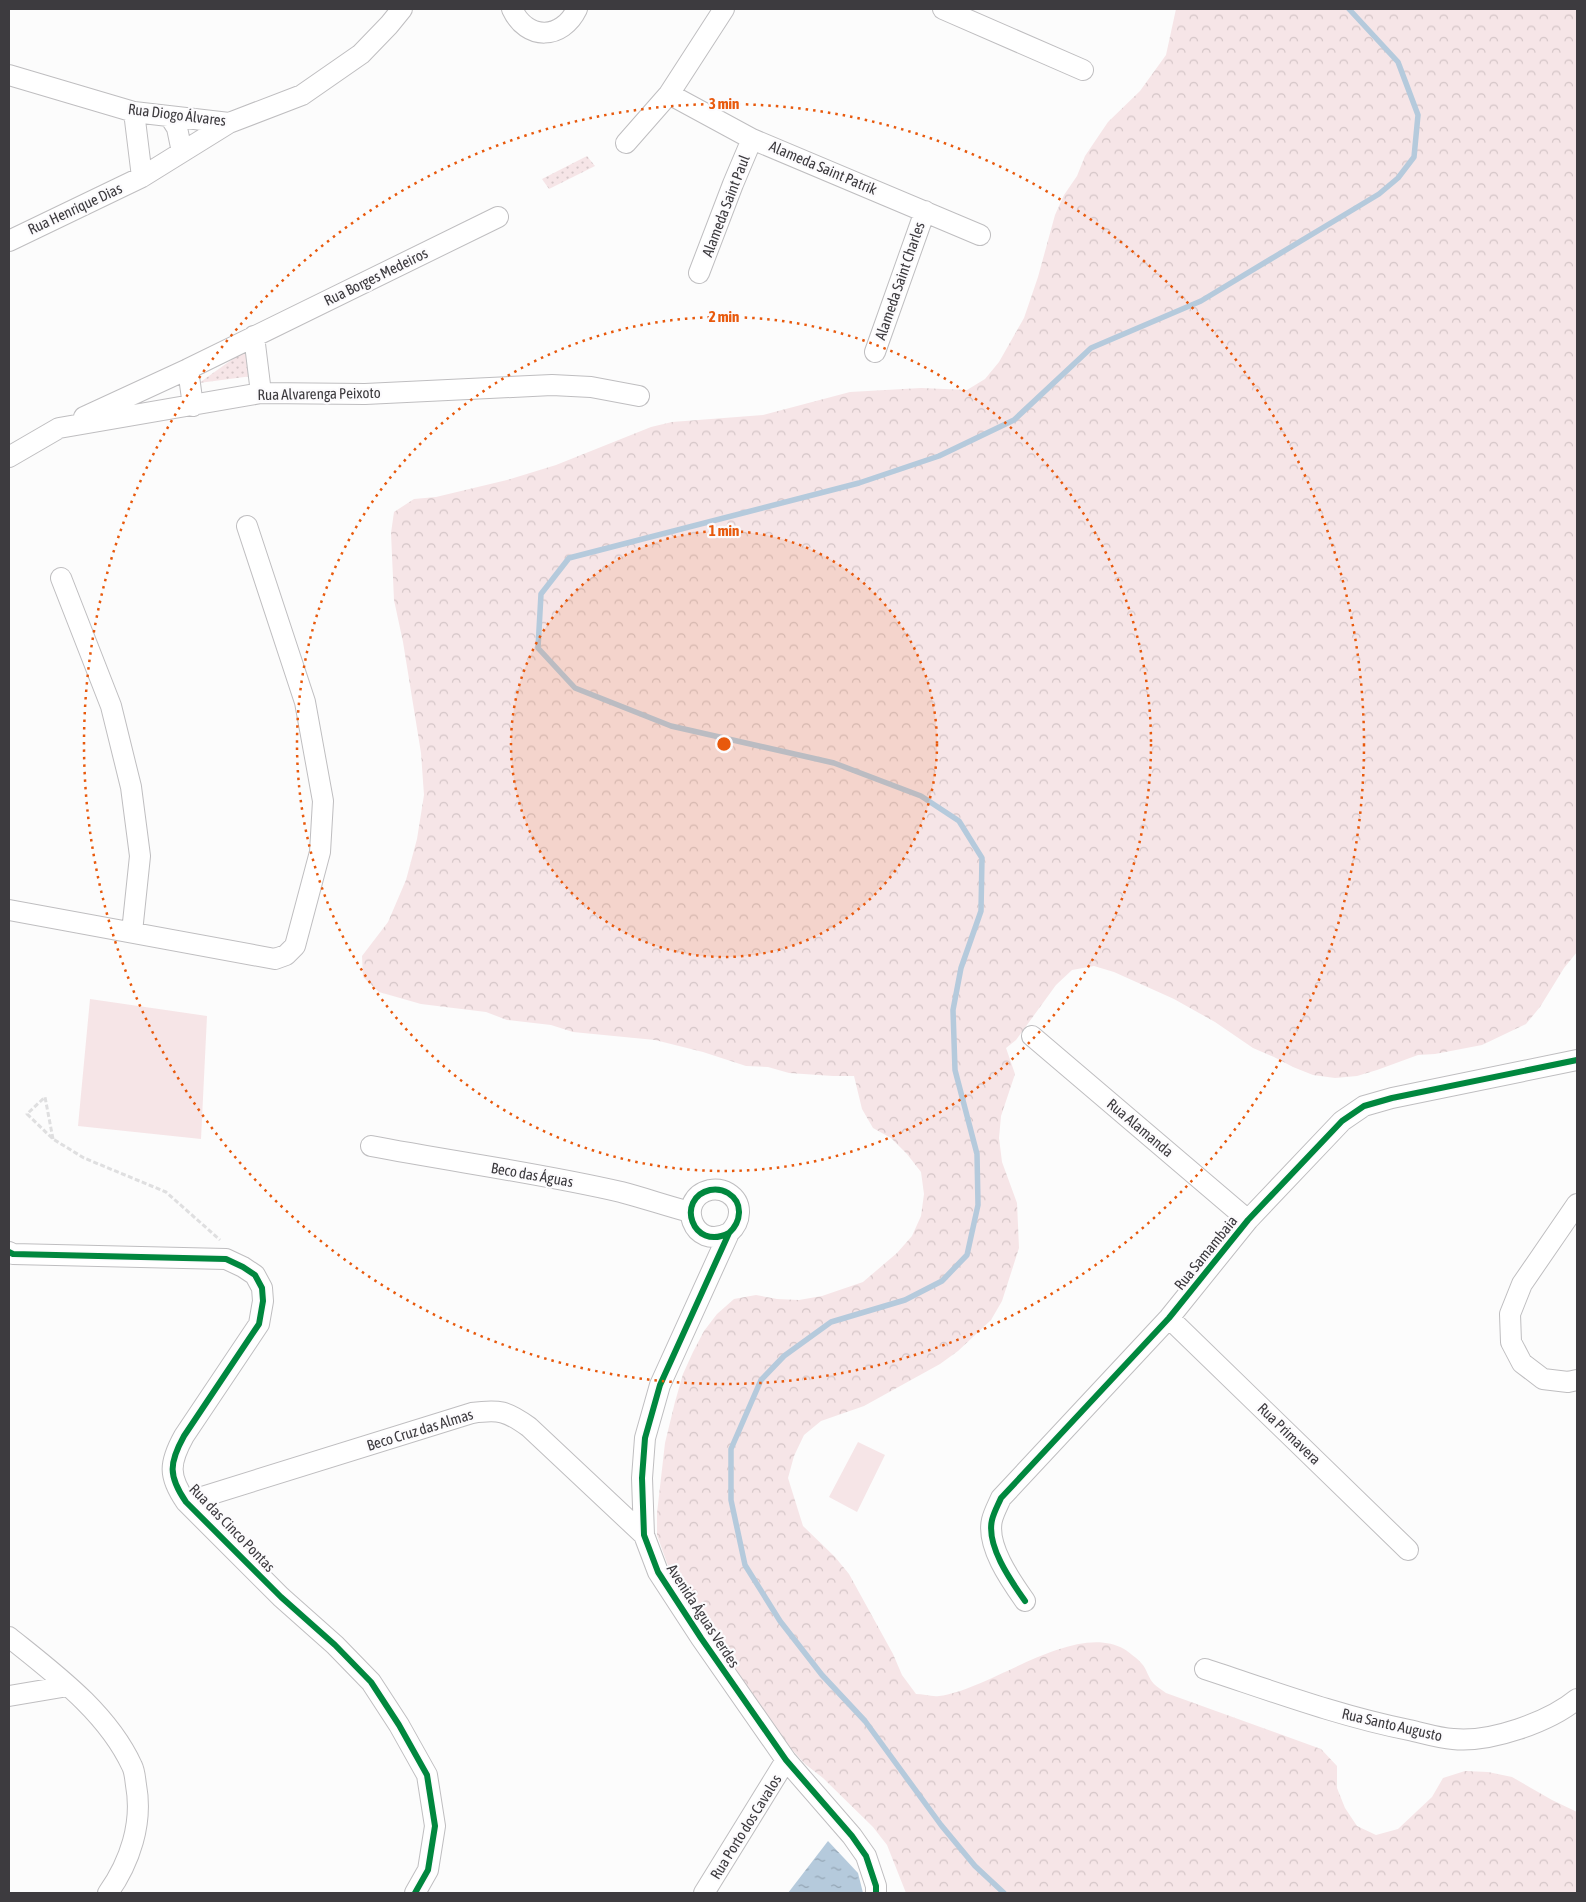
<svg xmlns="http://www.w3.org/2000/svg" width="1586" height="1902" font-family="'Asap Condensed',sans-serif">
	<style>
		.grass { fill: #f6e5e7 }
		.forest { fill: url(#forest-crowns) }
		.park { fill: url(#park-dots) }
		.water { fill: url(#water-ripples) }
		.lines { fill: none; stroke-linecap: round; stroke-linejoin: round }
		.stream { stroke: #b5cadc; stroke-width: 5.5 }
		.minor-casing { stroke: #bfbec0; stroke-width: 22 }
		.path { stroke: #dfdfe0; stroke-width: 3; stroke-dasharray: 5 2.5; stroke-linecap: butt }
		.minor { stroke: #fff; stroke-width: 20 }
		.cycleway-casing { stroke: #fcfbfd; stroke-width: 9 }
		.cycleway { stroke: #00873e; stroke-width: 6 }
		.ring { fill: none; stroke: #e8590c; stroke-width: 2.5; stroke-dasharray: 2.5 5 }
		.labels { text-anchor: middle; stroke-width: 4.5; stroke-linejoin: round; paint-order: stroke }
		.street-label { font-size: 15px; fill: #3d3b3f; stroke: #fcfbfd }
		.centre { fill: #e8590c; stroke: #fcfbfd; stroke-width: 2.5 }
		.ring-label { font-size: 15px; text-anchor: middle; font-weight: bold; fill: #e8590c; stroke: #fcfbfd; stroke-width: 4.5; stroke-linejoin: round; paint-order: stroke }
	</style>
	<defs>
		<pattern id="forest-crowns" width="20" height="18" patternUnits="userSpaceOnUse" patternTransform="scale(1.25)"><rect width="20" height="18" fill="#f6e5e7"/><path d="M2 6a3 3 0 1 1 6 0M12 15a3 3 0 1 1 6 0" fill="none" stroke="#d4c5c7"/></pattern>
		<pattern id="park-dots" width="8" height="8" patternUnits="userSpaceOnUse" patternTransform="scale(1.25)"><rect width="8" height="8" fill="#f6e5e7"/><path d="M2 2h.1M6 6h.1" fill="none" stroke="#d4c5c7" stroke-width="1.8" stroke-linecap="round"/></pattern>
		<pattern id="water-ripples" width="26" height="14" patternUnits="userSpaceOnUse" patternTransform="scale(1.25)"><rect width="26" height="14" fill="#b5cadc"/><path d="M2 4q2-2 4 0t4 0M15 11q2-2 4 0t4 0" fill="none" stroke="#94a5b4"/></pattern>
	</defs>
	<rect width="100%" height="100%" fill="#fcfcfc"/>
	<path class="grass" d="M 90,999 L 207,1016 L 201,1139 L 78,1126 Z
		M 858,1442 L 885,1455 L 857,1512 L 829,1497 Z"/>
	<path class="forest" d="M 1176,9 L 1577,9 L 1577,952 L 1564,968 L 1540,1007 L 1526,1024 L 1482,1045 L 1435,1054 L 1418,1055 L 1377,1070 L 1357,1076 L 1335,1078 L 1313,1075 L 1293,1067 L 1274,1057 L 1253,1048 L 1215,1022 L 1174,999 L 1114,972 L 1094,966 L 1072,970 L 1056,985 L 1016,1040 L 1006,1048 L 1015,1074 L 1001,1116 L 999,1138 L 1002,1162 L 1017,1203 L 1019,1248 L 1002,1301 L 991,1320 L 958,1351 L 940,1364 L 864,1406 L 821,1421 L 804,1435 L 794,1456 L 788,1478 L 803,1526 L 835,1557 L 849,1574 L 893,1654 L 902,1675 L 916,1694 C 923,1694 932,1697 939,1696 C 992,1689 1074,1621 1124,1649 C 1130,1653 1138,1659 1142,1664 C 1147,1669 1148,1678 1154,1684 C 1157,1687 1162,1690 1166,1693 L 1321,1749 L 1337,1766 L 1337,1788 L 1345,1808 L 1357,1826 L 1376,1835 L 1398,1829 L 1432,1797 L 1443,1778 L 1465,1771 L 1488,1772 L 1512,1777 L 1552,1800 L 1577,1812 L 1577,1893 L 906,1893 L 887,1845 L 873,1827 L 823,1778 L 805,1764 L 775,1731 L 688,1603 L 667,1563 L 657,1535 L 657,1513 L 665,1443 L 675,1402 L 683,1374 L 693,1352 L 704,1331 L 717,1314 L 734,1299 L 756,1295 L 777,1299 L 799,1300 L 822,1296 L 863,1282 L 897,1253 L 912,1236 L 921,1216 L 924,1194 L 921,1172 L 907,1154 L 891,1138 L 873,1128 L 862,1109 L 854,1076 L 833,1076 L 789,1073 L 768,1067 L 746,1066 L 703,1052 L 655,1040 L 573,1032 L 551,1025 L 507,1020 L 486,1012 L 421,1004 L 379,992 L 363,977 L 362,956 L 388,922 L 406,880 L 417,839 L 424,795 L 421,753 L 403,642 L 394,600 L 391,533 L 394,512 L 414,499 L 436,497 L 507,480 L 556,465 L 651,427 L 672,422 L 763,415 L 850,392 L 921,388 L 967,390 L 985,379 L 999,362 L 1024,318 L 1038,277 L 1055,215 L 1064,195 L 1077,176 L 1085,156 L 1108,122 L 1140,91 L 1166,55 Z"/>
	<path class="park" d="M 587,156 L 595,166 L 549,189 L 542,179 Z
		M 244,351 L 248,352 L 252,376 L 199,383 Z"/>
	<path class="water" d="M 828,1841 L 858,1873 L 863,1893 L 788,1893 Z"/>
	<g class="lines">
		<path class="stream" d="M 1004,1893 L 975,1866 L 941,1825 L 865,1721 L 822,1675 L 780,1621 L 745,1565 L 731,1500 L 731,1449 L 761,1380 L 784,1356 L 831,1322 L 905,1300 L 942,1281 L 967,1255 L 978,1205 L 977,1154 L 955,1070 L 953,1010 L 961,968 L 981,911 L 982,858 L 959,821 L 921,796 L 834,763 L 671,726 L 575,688 L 538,648 L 541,594 L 569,558 L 859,483 L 939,456 L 1014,420 L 1091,348 L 1201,301 L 1379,194 L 1398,178 L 1414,157 L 1418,115 L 1398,62 L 1349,9"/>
		<defs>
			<path id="minor" d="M 512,9 C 527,41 562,40 577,9
				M 943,9 L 1083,70
				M 9,75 L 134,112 L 229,123 L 302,95 L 361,54 L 389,25 L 402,9
				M 669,94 L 752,139 L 980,235
				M 134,112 L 142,177
				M 170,117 L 177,128 L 182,152
				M 626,143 L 669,94 L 724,9
				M 9,241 L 142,177 L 229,123
				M 699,273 L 733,184 L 752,139
				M 254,336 L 261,393
				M 875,352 L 925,211
				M 188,369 L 193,406
				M 84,417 L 188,369 L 498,217
				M 9,457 L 59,428 L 261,393 L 365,394 L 552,385 L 591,387 L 639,396
				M 61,578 L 111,706 L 131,787 L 140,856 L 132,932
				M 9,910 L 275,959 L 286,955 L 295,946 L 320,852 L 323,801 L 305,702 L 247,526
				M 1032,1036 L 1248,1220
				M 371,1146 C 455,1162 539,1173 621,1192 C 644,1198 667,1206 690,1212
				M 1577,1204 L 1522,1284 L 1510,1314 L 1511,1342 L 1522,1363 L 1543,1379 L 1568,1382 L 1577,1380
				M 729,1233 C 692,1252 675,1198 710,1190 C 716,1189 723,1190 728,1193 C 744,1203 741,1222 729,1233 L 660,1385 L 645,1438 L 642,1478 L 644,1535 L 658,1572 L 701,1638 L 786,1760 L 852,1836 L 866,1856 L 876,1886 L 876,1893
				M 9,1252 L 13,1254 L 226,1259 L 243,1267 L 255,1275 L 262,1288 L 263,1301 L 259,1324 L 184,1436 C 169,1463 168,1476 186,1502 L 281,1597 L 335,1645 L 371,1682 L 399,1725 L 427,1775 L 435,1826 L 428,1870 L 415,1893
				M 1169,1318 L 1408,1550
				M 186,1502 L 472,1413 C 499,1409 507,1411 529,1427 L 644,1535
				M 1025,1601 C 1011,1581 986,1546 992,1520 C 994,1512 998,1505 1001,1498 L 1169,1318 L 1248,1220 L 1342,1121 L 1364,1106 L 1392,1098 L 1577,1060
				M 9,1637 C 55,1674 107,1712 132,1766 C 135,1772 135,1779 136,1785 C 143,1823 130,1862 108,1893
				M 1205,1669 C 1272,1691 1339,1716 1409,1730 C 1423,1733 1438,1738 1453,1739 C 1490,1743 1549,1722 1577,1699
				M 9,1696 L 68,1686
				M 704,1893 L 786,1760"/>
		</defs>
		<use href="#minor" class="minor-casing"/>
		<path class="path" d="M 53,1139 L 45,1097 L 27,1114 L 53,1139 L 84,1158 L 166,1192 L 220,1240"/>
		<use href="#minor" class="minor"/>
		<defs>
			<path id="cycleway" d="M 729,1233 C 692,1252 675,1198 710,1190 C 716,1189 723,1190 728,1193 C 744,1203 741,1222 729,1233 L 660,1385 L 645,1438 L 642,1478 L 644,1535 L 658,1572 L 701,1638 L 786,1760 L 852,1836 L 866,1856 L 876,1886 L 876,1893
				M 9,1252 L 13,1254 L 226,1259 L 243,1267 L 255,1275 L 262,1288 L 263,1301 L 259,1324 L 184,1436 C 169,1463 168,1476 186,1502 L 281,1597 L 335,1645 L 371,1682 L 399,1725 L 427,1775 L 435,1826 L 428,1870 L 415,1893
				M 1025,1601 C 1011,1581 986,1546 992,1520 C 994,1512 998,1505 1001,1498 L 1169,1318 L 1248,1220 L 1342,1121 L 1364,1106 L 1392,1098 L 1577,1060"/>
		</defs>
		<use href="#cycleway" class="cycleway-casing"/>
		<use href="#cycleway" class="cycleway"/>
	</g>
	<circle cx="724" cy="744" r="213" fill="#e8590c" fill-opacity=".12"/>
	<g class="ring">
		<circle cx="724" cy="744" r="213"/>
		<circle cx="724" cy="744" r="427"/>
		<circle cx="724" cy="744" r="640"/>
	</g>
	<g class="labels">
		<g class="street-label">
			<text transform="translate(177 115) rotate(7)" y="5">Rua Diogo Álvares</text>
			<text transform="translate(823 168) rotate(23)" y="5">Alameda Saint Patrik</text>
			<text transform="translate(726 206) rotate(-69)" y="5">Alameda Saint Paul</text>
			<text transform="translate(75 209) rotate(-25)" y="5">Rua Henrique Dias</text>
			<text transform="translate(376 277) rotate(-26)" y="5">Rua Borges Medeiros</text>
			<text transform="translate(900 281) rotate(-71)" y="5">Alameda Saint Charles</text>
			<text transform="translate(319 394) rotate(-1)" y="5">Rua Alvarenga Peixoto</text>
			<text transform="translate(1140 1128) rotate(40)" y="5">Rua Alamanda</text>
			<text transform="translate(532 1175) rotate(10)" y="5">Beco das Águas</text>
			<text transform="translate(1206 1253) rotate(-51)" y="5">Rua Samambaia</text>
			<text transform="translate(420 1430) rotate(-17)" y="5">Beco Cruz das Almas</text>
			<text transform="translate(1289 1434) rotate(44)" y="5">Rua Primavera</text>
			<text transform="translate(232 1528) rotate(46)" y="5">Rua das Cinco Pontas</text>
			<text transform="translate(703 1616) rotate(57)" y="5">Avenida Águas Verdes</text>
			<text transform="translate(1392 1725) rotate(13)" y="5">Rua Santo Augusto</text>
			<text transform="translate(746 1827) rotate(-58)" y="5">Rua Porto dos Cavalos</text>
		</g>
	</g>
	<circle cx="724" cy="744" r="8" class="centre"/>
	<g class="ring-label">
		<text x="724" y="109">3 min</text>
		<text x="724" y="322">2 min</text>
		<text x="724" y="536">1 min</text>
	</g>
	<rect width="1586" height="1902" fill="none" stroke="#3d3b3f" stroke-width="20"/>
</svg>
